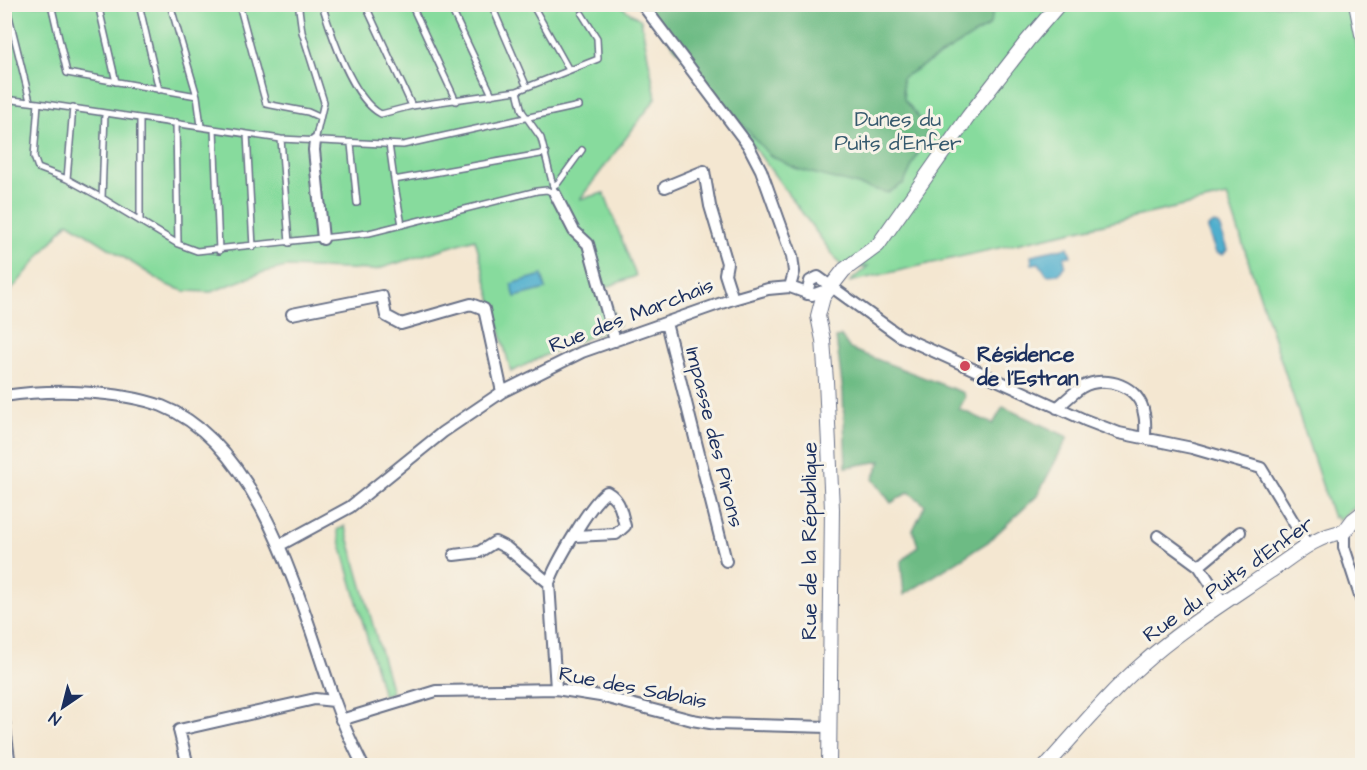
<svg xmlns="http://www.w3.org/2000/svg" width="1367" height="770" font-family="'Architects Daughter',sans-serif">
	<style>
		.green { fill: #87db9d; stroke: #51857e; stroke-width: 1.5 }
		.forest { fill: #6dbb84; stroke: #447571; stroke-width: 1.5 }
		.water { fill: #4fafcd; stroke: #356f96; stroke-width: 1.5 }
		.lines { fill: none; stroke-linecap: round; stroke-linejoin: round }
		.service-casing { stroke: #676f86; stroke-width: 8 }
		.minor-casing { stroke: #676f86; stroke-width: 14 }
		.tertiary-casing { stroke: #676f86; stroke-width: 16 }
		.service { stroke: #fff; stroke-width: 5 }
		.minor { stroke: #fff; stroke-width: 10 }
		.tertiary { stroke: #fff; stroke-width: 14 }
		.poi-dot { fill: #d1495b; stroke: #f7f3e8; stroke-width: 2 }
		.labels { text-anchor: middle; stroke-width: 6; stroke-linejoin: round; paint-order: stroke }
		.park-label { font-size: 21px; fill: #365a6e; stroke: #f7f3e8 }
		.street-label { font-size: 21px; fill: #1b2f5e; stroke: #f7f3e8 }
		.poi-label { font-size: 21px; font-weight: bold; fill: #1b2f5e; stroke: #f7f3e8; text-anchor: start }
	</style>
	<rect width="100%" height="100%" fill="#f7f3e8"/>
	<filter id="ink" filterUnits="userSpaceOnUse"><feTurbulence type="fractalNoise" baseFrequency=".0167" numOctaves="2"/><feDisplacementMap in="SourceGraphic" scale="12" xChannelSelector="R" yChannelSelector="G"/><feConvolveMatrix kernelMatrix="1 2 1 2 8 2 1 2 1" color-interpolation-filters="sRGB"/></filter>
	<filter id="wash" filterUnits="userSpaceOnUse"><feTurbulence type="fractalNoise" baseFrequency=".008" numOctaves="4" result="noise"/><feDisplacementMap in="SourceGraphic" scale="24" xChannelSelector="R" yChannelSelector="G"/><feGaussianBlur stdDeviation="1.35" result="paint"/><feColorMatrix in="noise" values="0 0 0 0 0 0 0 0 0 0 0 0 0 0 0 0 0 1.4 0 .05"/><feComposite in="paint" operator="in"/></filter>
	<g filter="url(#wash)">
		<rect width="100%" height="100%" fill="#f4e7d1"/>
		<path class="green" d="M 617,4 L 641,20 L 656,98 L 580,199 L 604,193 L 636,276 L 604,288 L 619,325 L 550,353 L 511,372 L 475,239 L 375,270 L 286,267 L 261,273 L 211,292 L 184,291 L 167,285 L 68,222 L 5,298 L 5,5 Z
			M 650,5 L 1347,5 L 1362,66 L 1362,502 L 1338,520 L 1337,516 L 1333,518 L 1227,196 L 849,282 L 868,266 L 844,270 Z
			M 345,526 L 392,692 L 383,695 L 337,530 Z"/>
		<path class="forest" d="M 638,5 L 996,5 L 989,26 L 902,78 L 904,99 L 929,130 L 904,183 L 888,193 L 797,169 L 769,155 Z
			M 841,336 L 850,349 L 964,393 L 965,398 L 959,409 L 993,424 L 1003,407 L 1068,437 L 1037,496 L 988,542 L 904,595 L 901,562 L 918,546 L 913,530 L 925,505 L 909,492 L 891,503 L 873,479 L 881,461 L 846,467 L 843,392 L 836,338 Z"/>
		<path class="water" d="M 1214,223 L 1219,225 L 1227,250 L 1223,255 L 1216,253 L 1208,231 L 1208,227 Z
			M 1068,247 L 1071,256 L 1064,257 L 1065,265 L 1059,274 L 1047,275 L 1039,263 L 1032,264 L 1031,255 Z
			M 542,275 L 546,289 L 515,297 L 511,284 Z"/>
	</g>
	<g filter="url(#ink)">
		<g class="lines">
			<defs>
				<path id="service" d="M 6,4 L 30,101
					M 51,4 L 67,73 L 197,96
					M 98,4 L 116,82
					M 139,4 L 159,90
					M 170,4 L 197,96 L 201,126
					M 239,4 L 266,104 L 308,112 L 319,117
					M 322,4 C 331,34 353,100 381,114 L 412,106 L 517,91 L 598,59 L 597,38 L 582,14
					M 365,4 L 412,106
					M 411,4 L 456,101
					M 449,4 L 492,95
					M 491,4 L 526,85
					M 532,4 L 569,70
					M 299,9 L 302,32 L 324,102 L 315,141
					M 517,91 L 522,111 L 541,138 L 555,194
					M 4,99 L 38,103 L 34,157 L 38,168 L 67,179 L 102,198 L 178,244 L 197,251 L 369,233 L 537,191 L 547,190 L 555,194
					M 38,103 L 281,139 L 403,145 L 579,106
					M 176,122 L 178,244
					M 214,129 L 219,251
					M 247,134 L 253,247
					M 281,139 L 289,243
					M 351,144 L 357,203
					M 389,144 L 394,180 L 546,153
					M 67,179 L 73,107
					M 394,180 L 402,225
					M 553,186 L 558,183 L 582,150
					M 102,198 L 105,113
					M 140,221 L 140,119"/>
				<path id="minor" d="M 642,4 L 748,145 L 761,170 L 792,256 L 794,272 L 790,287
					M 315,141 L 314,150 L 323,239
					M 665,187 L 704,171 L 710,206 L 727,263 L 725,274 L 733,299
					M 555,194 L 574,231 L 588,244 L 615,341
					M 807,294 L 810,281 L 818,277 L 900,336 L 1085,420 L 1119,433 L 1192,448 L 1261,468 L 1308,546
					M 292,314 L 382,296 L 386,316 L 401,324 L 471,304 L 484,309 L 502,392
					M 666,323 L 726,561
					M 4,396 C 51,389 118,390 162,406 C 263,446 301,607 334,699 C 342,722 352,744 363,766
					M 1057,408 C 1065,401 1073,393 1082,387 C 1106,374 1140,386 1144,414 C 1146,421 1145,430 1145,437
					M 1344,532 L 1344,547 L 1362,602
					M 1158,536 L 1199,566 L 1223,603
					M 280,545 L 350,507 L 443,432 L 502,392 L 582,352 L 733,299 L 768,289 L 790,287 L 812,295 L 826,290
					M 454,555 L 479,552 L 495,542 L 507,548 L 549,583
					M 1199,566 L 1240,532
					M 556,689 L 549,583 C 555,565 592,500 607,492 C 621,500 621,512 625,526 L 616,534 L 575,536
					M 341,720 L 436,691 L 556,689 L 600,696 L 692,720 L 716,724 L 828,727
					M 4,721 L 10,766
					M 188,766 L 179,730 L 315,699 L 334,701"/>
				<path id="tertiary" d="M 1356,4 L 1362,34
					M 829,766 L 832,509 L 826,381 L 823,340 L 818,316 L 823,297 L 844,270 L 878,245 L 968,117 L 1028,40 L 1059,4
					M 1046,766 C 1077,732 1106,696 1140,666 C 1180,630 1225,602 1269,572 C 1292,557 1316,535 1344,532 L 1353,520 L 1362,513"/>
			</defs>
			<use href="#service" class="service-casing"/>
			<use href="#minor" class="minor-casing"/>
			<use href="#tertiary" class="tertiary-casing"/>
			<use href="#service" class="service"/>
			<use href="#minor" class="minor"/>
			<use href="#tertiary" class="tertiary"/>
		</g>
	</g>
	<circle class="poi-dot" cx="965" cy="366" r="6"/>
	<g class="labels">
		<g class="park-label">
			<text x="898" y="126">Dunes du<tspan x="898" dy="24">Puits d'Enfer</tspan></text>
		</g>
		<g class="street-label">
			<text transform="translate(631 315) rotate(-21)" y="7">Rue des Marchais</text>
			<text transform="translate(715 437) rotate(76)" y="7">Impasse des Pirons</text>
			<text transform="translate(809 541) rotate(-90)" y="7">Rue de la République</text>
			<text transform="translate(1228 579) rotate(-35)" y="7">Rue du Puits d'Enfer</text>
			<text transform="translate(633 687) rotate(11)" y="7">Rue des Sablais</text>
		</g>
		<g class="poi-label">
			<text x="977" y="361">Résidence<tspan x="977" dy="24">de l'Estran</tspan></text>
		</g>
	</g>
	<rect width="1367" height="770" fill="none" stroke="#f7f3e8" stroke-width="24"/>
	<g transform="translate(63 707) rotate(215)" stroke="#f7f3e8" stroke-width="4.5" paint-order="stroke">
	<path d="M0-4.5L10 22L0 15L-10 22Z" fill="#1b2f5e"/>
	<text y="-9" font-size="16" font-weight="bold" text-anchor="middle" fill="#1b2f5e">N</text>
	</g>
</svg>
